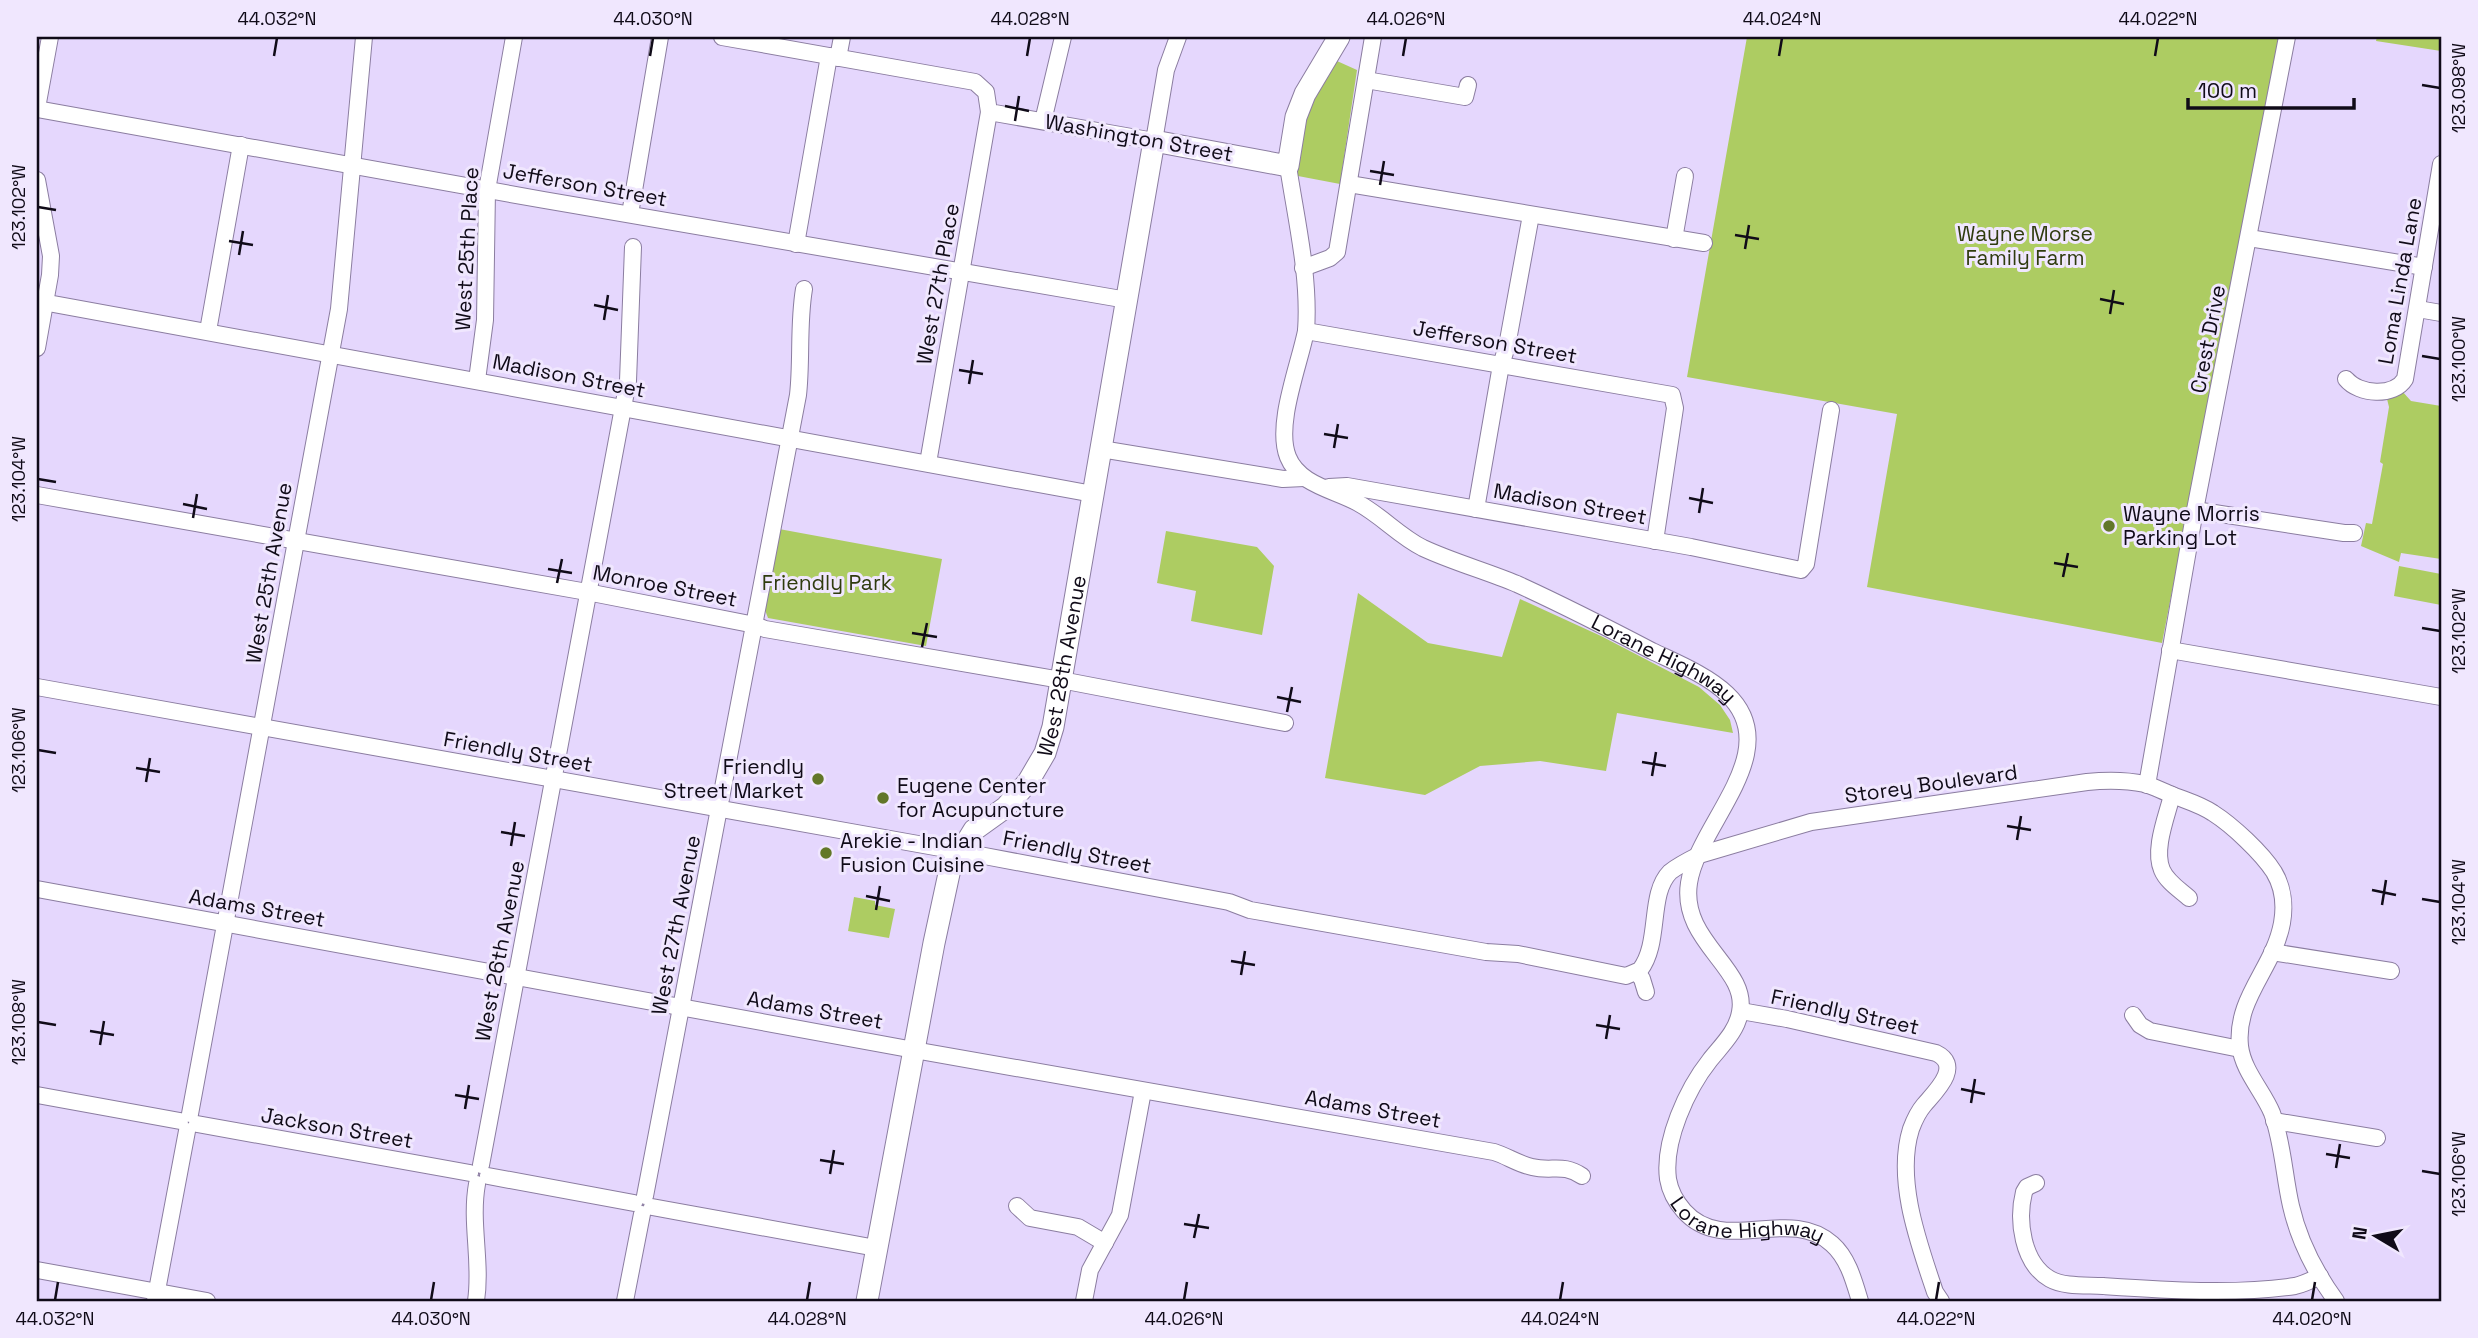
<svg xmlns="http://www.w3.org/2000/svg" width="2478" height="1338" font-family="'Space Grotesk',sans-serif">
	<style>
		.green { fill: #adcc62 }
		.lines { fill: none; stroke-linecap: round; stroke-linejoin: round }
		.minor-casing { stroke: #8b7da0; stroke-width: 18 }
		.major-casing { stroke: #8b7da0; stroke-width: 23 }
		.minor { stroke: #fff; stroke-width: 16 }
		.major { stroke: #fff; stroke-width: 21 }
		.ticks { fill: none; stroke: #100b18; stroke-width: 2.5 }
		.poi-dot { fill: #627728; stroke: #f0e7fe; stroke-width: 2.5 }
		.labels { text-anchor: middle; stroke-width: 6; stroke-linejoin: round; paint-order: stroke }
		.street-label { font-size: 21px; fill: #100b18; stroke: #f0e7fe }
		.park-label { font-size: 21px; fill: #2f3b0e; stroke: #f0e7fe }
		.poi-label { font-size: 21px; fill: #100b18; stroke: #f0e7fe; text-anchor: start }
		.neatline { fill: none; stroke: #100b18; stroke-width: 2.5 }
		.ticks-label { font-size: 18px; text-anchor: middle; fill: #100b18 }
	</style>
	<rect width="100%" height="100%" fill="#e5d7fd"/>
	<path class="green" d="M 1747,37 L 2279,37 L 2162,643 L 1867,587 L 1897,414 L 1687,377 Z
		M 2377,37 L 2441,37 L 2441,51 L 2376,41 Z
		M 1337,61 L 1357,70 L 1340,184 L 1298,176 L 1298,139 L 1306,113 Z
		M 2402,391 L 2411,401 L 2441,406 L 2441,559 L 2401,553 L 2399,562 L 2361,546 L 2366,523 L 2372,524 L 2383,464 L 2380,462 L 2389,407 L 2387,399 Z
		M 779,529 L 942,559 L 926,646 L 768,618 L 765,610 Z
		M 1166,531 L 1257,547 L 1274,566 L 1262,635 L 1191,621 L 1196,591 L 1157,583 Z
		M 2399,566 L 2441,574 L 2441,605 L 2394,596 Z
		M 1358,593 L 1428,643 L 1502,657 L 1520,599 L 1601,636 L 1699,687 L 1720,705 L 1730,720 L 1733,733 L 1617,713 L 1606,771 L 1540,761 L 1480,766 L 1425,795 L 1325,778 Z
		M 854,897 L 875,901 L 875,905 L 895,909 L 889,938 L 848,931 Z"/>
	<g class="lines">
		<defs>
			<g id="minor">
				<path d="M 722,37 L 975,82 L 986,92 L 989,112 L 1154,141 L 1166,70 L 1178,37"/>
				<path d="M 838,58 L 842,37"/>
				<path d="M 1366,80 L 1465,97 L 1468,85"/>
				<path d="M 37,108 L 50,37"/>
				<path d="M 37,109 L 544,200 L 1127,300"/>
				<path d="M 1043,121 L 1063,37"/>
				<path id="s1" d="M 1288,166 C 1296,219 1310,277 1306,331 C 1299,366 1275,425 1288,457 C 1299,485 1335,490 1358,503 C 1382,516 1399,536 1423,548 C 1453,562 1486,571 1517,584 C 1563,605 1608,628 1652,651 C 1677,663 1707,675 1727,694 C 1787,751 1698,823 1689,883 C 1680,942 1749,968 1740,1012 C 1737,1031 1722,1045 1710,1060 C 1687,1089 1663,1141 1668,1179 C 1670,1191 1676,1202 1684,1211 C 1724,1256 1789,1205 1832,1244 C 1848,1258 1854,1281 1860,1301"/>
				<path d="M 37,180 L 51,256 L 50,275 L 37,348"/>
				<path d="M 1349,184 L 1704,243"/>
				<path d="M 630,214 L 660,37"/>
				<path d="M 2249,238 L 2424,267"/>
				<path d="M 1674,239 L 1685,176"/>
				<path d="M 796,244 L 829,56"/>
				<path d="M 1303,268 L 1330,258 L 1337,252 L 1373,37"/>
				<path d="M 37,301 L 1093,494"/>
				<path d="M 2418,309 L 2441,313"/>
				<path d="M 208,331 L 241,145"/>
				<path d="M 1306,331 L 1672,395 L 1675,408 L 1655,541"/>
				<path d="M 2346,379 C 2359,395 2394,397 2405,379 L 2441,164"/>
				<path d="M 477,380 L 485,320 L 487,190 L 514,37"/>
				<path d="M 1101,449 L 1283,479 L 1304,478"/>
				<path d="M 928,463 L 989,112"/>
				<path d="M 1329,487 L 1347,486 L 1691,547 L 1801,570 L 1806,564 L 1831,410"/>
				<path d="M 37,495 L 587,592 L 755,625 L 765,629 L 1061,680 L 1285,723"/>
				<path d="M 1476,509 L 1501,365 L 1507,346 L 1531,215"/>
				<path d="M 2195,510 L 2344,533 L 2354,533"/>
				<path d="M 2170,650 L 2441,697"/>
				<path d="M 37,687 L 974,854 L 1229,902 L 1250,910 L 1486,952 L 1518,954 L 1626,976 L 1640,970 C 1661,943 1648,894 1670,872 C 1679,865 1689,860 1699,855 L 1811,822 L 2087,782 C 2106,780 2126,780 2145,784 C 2153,786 2162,791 2170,794 C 2184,800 2200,804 2213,813 C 2232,825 2262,853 2274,872 C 2283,887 2285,906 2282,923 C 2274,968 2235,998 2240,1046 C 2243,1071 2263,1091 2272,1113 C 2283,1143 2284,1176 2291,1206 C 2299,1241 2315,1272 2336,1301"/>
				<path d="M 2147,785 L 2195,510 L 2287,37"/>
				<path d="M 2172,795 C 2167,816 2153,849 2162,870 C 2167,882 2180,890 2189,898"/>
				<path d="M 37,889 L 914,1050 L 1494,1152 C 1507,1156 1518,1164 1532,1167 C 1552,1172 1563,1163 1582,1176"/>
				<path d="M 2272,952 L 2391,971"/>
				<path d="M 1637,972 L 1642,979 L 1646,992"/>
				<path d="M 1741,1011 L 1787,1019 L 1936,1053 C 1963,1066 1935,1092 1924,1105 C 1918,1112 1914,1121 1911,1129 C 1895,1180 1919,1244 1935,1292 L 1941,1301"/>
				<path d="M 2133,1015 L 2140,1025 L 2150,1031 L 2240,1049"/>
				<path d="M 37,1095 L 180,1121"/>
				<path d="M 190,1114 L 339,309 L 364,37"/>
				<path d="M 2274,1121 L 2377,1138"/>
				<path d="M 197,1124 L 470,1173"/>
				<path d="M 481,1165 L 628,381 L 633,247"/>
				<path d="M 488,1176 L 634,1203"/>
				<path d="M 2036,1183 L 2027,1187 L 2024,1192 C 2017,1220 2022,1263 2050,1279 C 2064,1287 2086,1285 2103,1286 C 2163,1290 2235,1295 2295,1286 C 2304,1284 2312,1280 2320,1276"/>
				<path d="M 645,1196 L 798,395 C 802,359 798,325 804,289"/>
				<path d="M 1017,1206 L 1030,1218 L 1078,1227 L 1105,1243"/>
				<path d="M 652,1207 L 876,1248"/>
				<path d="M 37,1270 L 207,1301"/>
				<path d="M 155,1301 L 187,1131"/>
				<path d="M 476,1301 C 482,1262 470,1223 477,1184"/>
				<path d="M 625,1301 L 642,1214"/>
				<path d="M 1084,1301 L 1090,1270 L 1120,1215 L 1143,1091"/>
			</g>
			<g id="major">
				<path id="s2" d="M 867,1301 L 934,943 L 950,869 L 974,830 L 1006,807 L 1028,782 L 1045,753 L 1053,727 L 1154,141 L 1288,166 L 1296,117 L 1305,94 L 1339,37"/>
			</g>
		</defs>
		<use href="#minor" class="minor-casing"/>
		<use href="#major" class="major-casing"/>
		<use href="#minor" class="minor"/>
		<use href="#major" class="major"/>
	</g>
	<path class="ticks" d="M 274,56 L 277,38M 650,56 L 653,38M 1027,56 L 1030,38M 1403,56 L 1406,38M 1779,56 L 1782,38M 2155,56 L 2158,38M 2422,85 L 2440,88M 1005,106 L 1029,111M 1015,121 L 1019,96M 1370,171 L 1394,175M 1380,185 L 1384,161M 38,207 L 56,210M 1735,235 L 1759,239M 229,241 L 253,245M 1745,249 L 1749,225M 239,255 L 243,231M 2100,299 L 2124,304M 594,305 L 618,310M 2110,314 L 2114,290M 604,320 L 608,295M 2422,356 L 2440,359M 959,370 L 983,374M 969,384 L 973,360M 1324,434 L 1348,438M 1334,448 L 1338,424M 38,479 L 56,482M 1689,498 L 1713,503M 183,504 L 207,509M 1699,513 L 1703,488M 193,518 L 197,494M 2054,563 L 2078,567M 548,569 L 572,573M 2063,577 L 2068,553M 557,583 L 562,559M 2422,628 L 2440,631M 912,633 L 937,637M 922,647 L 927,623M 1277,697 L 1301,702M 1287,712 L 1292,687M 38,750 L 56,753M 1642,762 L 1666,766M 136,768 L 160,772M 1652,776 L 1656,752M 146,782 L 150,758M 2007,826 L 2031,830M 501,832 L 525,836M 2017,840 L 2021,816M 511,846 L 515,822M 2372,890 L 2396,895M 866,896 L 890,901M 2422,899 L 2440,902M 2382,905 L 2386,880M 876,910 L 880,886M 1231,961 L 1255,965M 1241,975 L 1245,951M 38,1022 L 56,1025M 1596,1025 L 1620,1029M 90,1031 L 114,1035M 1606,1039 L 1610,1015M 100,1045 L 104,1021M 1961,1089 L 1985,1094M 455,1095 L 479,1099M 1971,1103 L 1975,1079M 465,1109 L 469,1085M 2326,1154 L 2350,1158M 820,1160 L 844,1164M 2336,1168 L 2340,1144M 2422,1171 L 2440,1174M 830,1174 L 834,1150M 1184,1224 L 1209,1228M 1194,1238 L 1199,1214M 55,1300 L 58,1282M 431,1300 L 434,1282M 807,1300 L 810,1282M 1184,1300 L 1187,1282M 1560,1300 L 1563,1282M 1936,1300 L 1939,1282M 2312,1300 L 2315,1282"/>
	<g class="poi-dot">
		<circle cx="2109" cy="526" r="7"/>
		<circle cx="818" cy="779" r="7"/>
		<circle cx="883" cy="798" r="7"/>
		<circle cx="826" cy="853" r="7"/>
	</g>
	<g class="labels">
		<g class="street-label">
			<text transform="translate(1139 138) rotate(10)" y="7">Washington Street</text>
			<text transform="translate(585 185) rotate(10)" y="7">Jefferson Street</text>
			<text transform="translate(467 249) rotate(-87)" y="7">West 25th Place</text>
			<text transform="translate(2400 281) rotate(-80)" y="7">Loma Linda Lane</text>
			<text transform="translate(938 284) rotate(-80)" y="7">West 27th Place</text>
			<text transform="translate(2208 339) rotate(-79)" y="7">Crest Drive</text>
			<text transform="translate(1495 342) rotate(10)" y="7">Jefferson Street</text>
			<text transform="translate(569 376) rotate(11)" y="7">Madison Street</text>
			<text transform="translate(1570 504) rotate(10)" y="7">Madison Street</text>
			<text transform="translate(269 573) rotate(-80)" y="7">West 25th Avenue</text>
			<text transform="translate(665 586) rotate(11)" y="7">Monroe Street</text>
			<text dy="7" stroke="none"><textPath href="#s1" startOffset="726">Lorane Highway</textPath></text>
			<text dy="7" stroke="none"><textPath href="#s2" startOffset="681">West 28th Avenue</textPath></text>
			<text transform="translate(518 752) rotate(10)" y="7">Friendly Street</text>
			<text transform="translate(1931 784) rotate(-8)" y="7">Storey Boulevard</text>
			<text transform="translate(1077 852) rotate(11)" y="7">Friendly Street</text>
			<text transform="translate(257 908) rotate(10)" y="7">Adams Street</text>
			<text transform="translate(676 925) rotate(-79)" y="7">West 27th Avenue</text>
			<text transform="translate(500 951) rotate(-79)" y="7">West 26th Avenue</text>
			<text transform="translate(815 1010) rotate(10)" y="7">Adams Street</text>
			<text transform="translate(1845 1012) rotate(12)" y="7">Friendly Street</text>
			<text transform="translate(1373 1109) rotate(10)" y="7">Adams Street</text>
			<text transform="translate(337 1128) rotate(10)" y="7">Jackson Street</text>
			<text dy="7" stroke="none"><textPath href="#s1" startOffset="1438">Lorane Highway</textPath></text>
		</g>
		<g class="park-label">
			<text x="2025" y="241">Wayne Morse<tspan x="2025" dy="24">Family Farm</tspan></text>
			<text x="827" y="590">Friendly Park</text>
		</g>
		<g class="poi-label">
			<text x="2123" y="521">Wayne Morris<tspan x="2123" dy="24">Parking Lot</tspan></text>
			<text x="804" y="774" text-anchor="end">Friendly<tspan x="804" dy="24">Street Market</tspan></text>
			<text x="897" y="793">Eugene Center<tspan x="897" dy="24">for Acupuncture</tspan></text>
			<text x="840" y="848">Arekie - Indian<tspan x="840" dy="24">Fusion Cuisine</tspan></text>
		</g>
	</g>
	<rect width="2478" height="1338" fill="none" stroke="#f0e7fe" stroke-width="77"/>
	<g transform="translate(2376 1236) rotate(280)" stroke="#f0e7fe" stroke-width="5" paint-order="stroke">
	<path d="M0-5L12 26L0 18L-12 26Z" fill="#100b18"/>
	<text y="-10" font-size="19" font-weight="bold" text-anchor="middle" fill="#100b18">N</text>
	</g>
	<path d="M2188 98v10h166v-10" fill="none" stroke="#100b18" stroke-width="3.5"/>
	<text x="2198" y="98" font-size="21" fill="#100b18" stroke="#f0e7fe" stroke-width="5" paint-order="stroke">100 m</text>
	<rect x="38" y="38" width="2402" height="1262" class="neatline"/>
	<g class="ticks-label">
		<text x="277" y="25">44.032°N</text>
		<text x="653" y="25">44.030°N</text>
		<text x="1030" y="25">44.028°N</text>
		<text x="1406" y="25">44.026°N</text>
		<text x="1782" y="25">44.024°N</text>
		<text x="2158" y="25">44.022°N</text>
		<text transform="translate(2459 88) rotate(-90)" y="6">123.098°W</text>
		<text transform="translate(19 207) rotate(-90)" y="6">123.102°W</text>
		<text transform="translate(2459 359) rotate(-90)" y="6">123.100°W</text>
		<text transform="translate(19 479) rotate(-90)" y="6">123.104°W</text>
		<text transform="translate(2459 631) rotate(-90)" y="6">123.102°W</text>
		<text transform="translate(19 750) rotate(-90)" y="6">123.106°W</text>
		<text transform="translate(2459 902) rotate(-90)" y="6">123.104°W</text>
		<text transform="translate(19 1022) rotate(-90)" y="6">123.108°W</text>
		<text transform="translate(2459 1174) rotate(-90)" y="6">123.106°W</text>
		<text x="55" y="1325">44.032°N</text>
		<text x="431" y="1325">44.030°N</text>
		<text x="807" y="1325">44.028°N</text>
		<text x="1184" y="1325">44.026°N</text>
		<text x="1560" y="1325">44.024°N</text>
		<text x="1936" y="1325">44.022°N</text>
		<text x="2312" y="1325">44.020°N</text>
	</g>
</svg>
